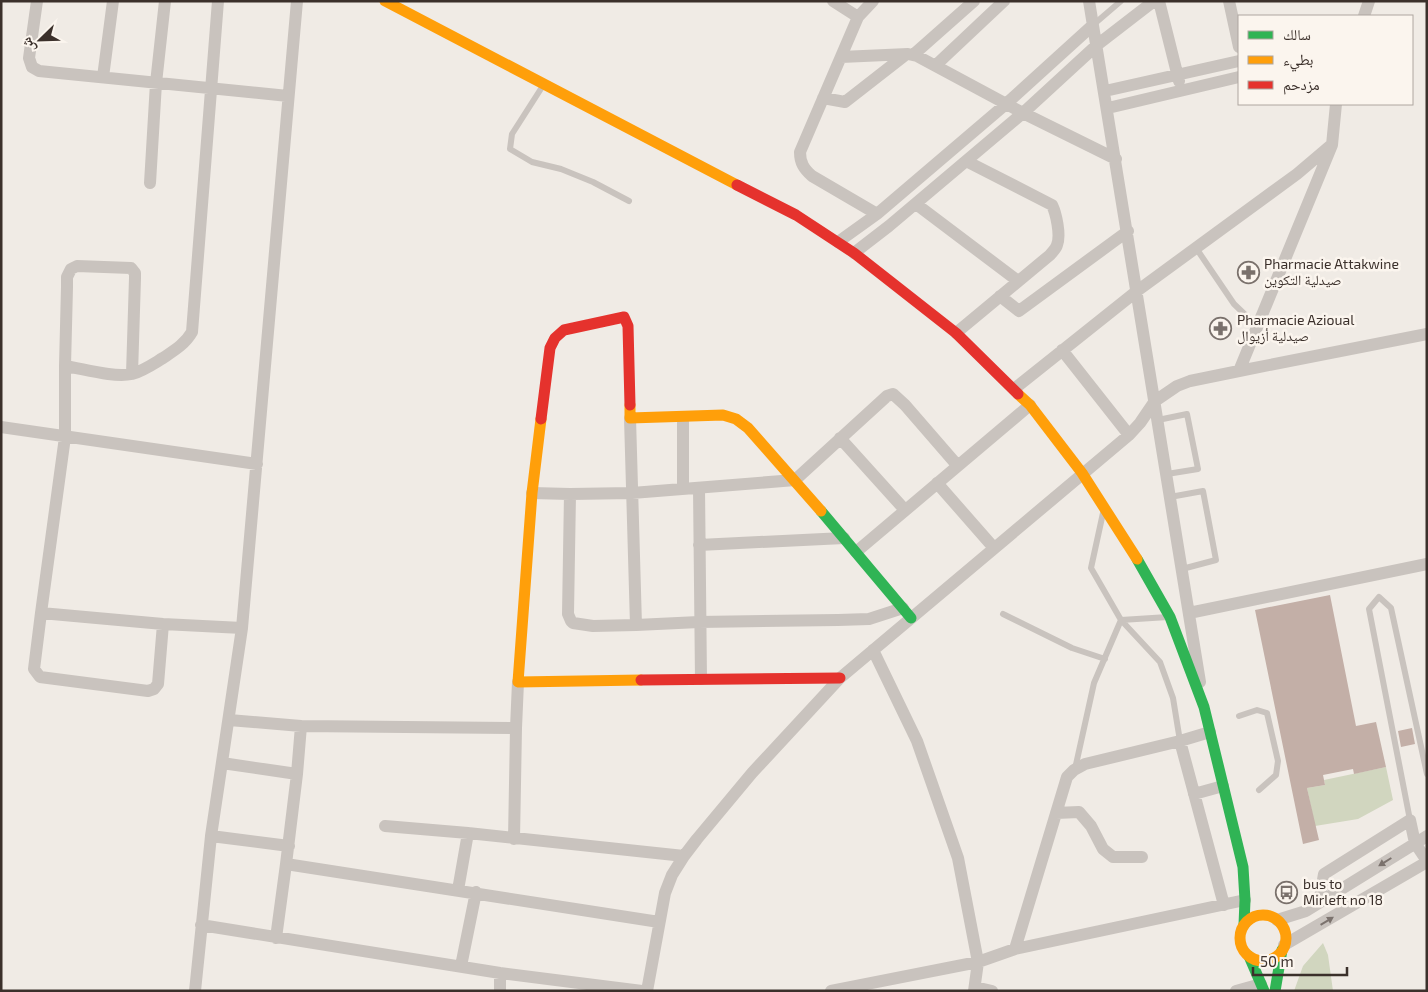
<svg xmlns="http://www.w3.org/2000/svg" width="1428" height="992" font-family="'Exo 2','Noto Naskh Arabic',sans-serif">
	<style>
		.green { fill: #d1d6bf }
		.building { fill: #c3afa7 }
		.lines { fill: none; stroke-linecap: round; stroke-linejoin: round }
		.lane { stroke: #c9c3be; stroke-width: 6 }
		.street { stroke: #c9c3be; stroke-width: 12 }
		.fast { stroke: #30b455; stroke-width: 11 }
		.slow { stroke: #ff9f0a; stroke-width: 11 }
		.jam { stroke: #e5322d; stroke-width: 11 }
		.oneway { fill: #7b726d }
		.labels { text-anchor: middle; stroke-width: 5; stroke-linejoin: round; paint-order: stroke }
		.poi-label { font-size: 14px; fill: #3b302b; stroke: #fbf5ee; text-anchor: start }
	</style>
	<rect width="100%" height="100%" fill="#f0ebe5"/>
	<path class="green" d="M 1386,767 L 1393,800 L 1358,819 L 1315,826 L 1307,788 L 1325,785 L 1324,780 Z
		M 1323,943 L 1328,955 L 1333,991 L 1294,991 L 1303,966 Z"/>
	<path class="building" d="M 1330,595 L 1356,726 L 1376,722 L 1386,767 L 1354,774 L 1353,769 L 1323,775 L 1325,785 L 1307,788 L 1319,840 L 1303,844 L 1255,610 Z
		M 1412,728 L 1415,744 L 1401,747 L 1398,731 Z"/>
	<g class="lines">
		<path class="lane" d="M 1093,25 L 1121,1
			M 544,84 L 512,134 L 510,149 L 532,162 L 561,169 L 593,182 L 629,201
			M 1196,248 L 1234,304 L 1257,326
			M 1158,420 L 1187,414 L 1198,469 L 1167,474
			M 1170,497 L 1203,491 L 1216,560 L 1182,569
			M 1103,513 L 1091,568 L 1121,620 L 1168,617
			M 1003,614 L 1072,648 L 1105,659
			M 1239,716 L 1257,710 L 1267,713 L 1278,761 L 1276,775 L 1259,790
			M 1075,769 L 1094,683 L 1121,620 L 1160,662 L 1173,698 L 1180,741
			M 1410,820 L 1369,609 L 1379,597 L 1391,608 L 1427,774"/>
		<path class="street" d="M 37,1 L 29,58 L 32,67 L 39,71 L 288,96
			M 218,1 L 192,332 C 185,344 175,350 163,358 C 153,364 143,371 132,374 C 114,378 84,369 65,366 L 65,437 L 41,613 L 163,624 L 242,628
			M 833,1 L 858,17
			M 873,1 L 858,17 L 800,152 C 800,163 804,169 812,176 L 877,214 L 1006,104 L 1093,25
			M 1089,1 L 1200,682
			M 1159,1 L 1179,81
			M 1229,1 L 1239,47
			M 1364,16 L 1369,1
			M 913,55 L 974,1
			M 841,57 L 908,54 L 917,56 L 1023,113 L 1116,159
			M 936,65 L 1004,1
			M 103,77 L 113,1
			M 1105,91 L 1239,61
			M 823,98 L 845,102 L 904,56
			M 1108,108 L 1239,77
			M 150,183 L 156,83 L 165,1
			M 916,204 L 1018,281
			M 838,242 L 877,214
			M 854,253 L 889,226 L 1023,113 L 1097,45 L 1154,1
			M 1000,296 L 1019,311 L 1128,231
			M 956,333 L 1050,255 C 1052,252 1056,249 1057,245 C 1061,235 1056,213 1052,205 L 966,161
			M 1062,350 L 1129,435
			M 65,366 L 67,287 L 67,277 L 71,269 L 77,266 L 131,268 L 135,273 L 135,278 L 132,374
			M 1239,371 L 1427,334
			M 1014,389 L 1137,291 L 1297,174 L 1330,146
			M 683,417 L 683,489
			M 630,418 L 636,625
			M 1,427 L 257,464
			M 840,438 L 905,510
			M 937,483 L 994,548
			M 699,488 L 701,679
			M 532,493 L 570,494 L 632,493 L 795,480 L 887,396 L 893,394 L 905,405 L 957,465
			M 570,494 L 568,614 L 571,621 L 573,623 L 593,626 L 636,625 L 699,622 L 838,620 L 869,619 L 903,608
			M 699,545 L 844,538
			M 856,552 L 1030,405
			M 41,613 L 34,669 L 40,677 L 148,691 L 154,689 L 158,684 L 163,624
			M 1189,613 L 1427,564
			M 873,650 L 917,741 L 958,858 L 978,962 L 974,991
			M 229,720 L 301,726 L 516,728 L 518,682
			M 1180,741 L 1224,905
			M 222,763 L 297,774 L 286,864 L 659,922
			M 297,774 L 301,726
			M 1194,794 L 1223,786
			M 1056,813 L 1079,812 L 1091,826 L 1103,849 L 1113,857 L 1142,857
			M 385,826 L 468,833 L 684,856
			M 211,836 L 289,846
			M 514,839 L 516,728
			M 458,890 L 468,833
			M 1319,903 L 1324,874 L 1410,820 L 1415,843 L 1427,861
			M 1277,920 L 1306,911 L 1427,836
			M 201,925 L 500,973 L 642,991
			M 276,938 L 286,864
			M 1284,945 L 1427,862
			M 1015,949 L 1067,777 L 1074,770 L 1085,764 L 1180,741 L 1210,732
			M 461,966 L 476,892
			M 500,973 L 500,991
			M 975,987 L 992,991
			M 195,991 L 211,836 L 242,628 L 297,1
			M 647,991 L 665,893 L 672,875 L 684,856 L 697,839 L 752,773 L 840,678 L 1129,435 L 1140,423 L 1155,401 L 1177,386 L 1190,381 L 1239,371 L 1332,145 L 1336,104
			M 831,991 L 978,962 L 1015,949 L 1245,900
			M 1236,991 L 1261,984"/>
		<path class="fast" d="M 821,511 L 911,618
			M 1137,559 L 1170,617 L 1204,707 L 1243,867 L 1245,900 L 1244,925
			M 1249,956 L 1264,991
			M 1275,991 L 1282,950"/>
		<path class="slow" d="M 385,1 L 737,185
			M 1018,394 L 1030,405 L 1082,473 L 1137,559
			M 630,405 L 630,418 L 723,415 L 736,419 L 748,428 L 821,511
			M 541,419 L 532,493 L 518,682 L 641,680
			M1240 938a23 23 0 1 1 46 0a23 23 0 1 1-46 0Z"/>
		<path class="jam" d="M 737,185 L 796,215 L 854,253 L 956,333 L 1018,394
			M 541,419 L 550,348 L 555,338 L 564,330 L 624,317 L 628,326 L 630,405
			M 641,680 L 840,678"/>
	</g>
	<defs><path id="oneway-solid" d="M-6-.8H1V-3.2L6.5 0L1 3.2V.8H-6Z" transform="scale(1.25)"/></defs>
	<g class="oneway">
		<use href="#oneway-solid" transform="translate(1385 862) rotate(148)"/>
		<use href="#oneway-solid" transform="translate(1327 921) rotate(-31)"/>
	</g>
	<defs>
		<symbol id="pharmacy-ring" viewBox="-11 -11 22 22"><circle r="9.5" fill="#fbf5ee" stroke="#7a716c" stroke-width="1.5"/><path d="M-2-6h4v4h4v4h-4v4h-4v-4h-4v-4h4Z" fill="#7a716c"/></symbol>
		<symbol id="bus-ring" viewBox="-11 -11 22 22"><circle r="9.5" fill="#fbf5ee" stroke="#7a716c" stroke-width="1.5"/><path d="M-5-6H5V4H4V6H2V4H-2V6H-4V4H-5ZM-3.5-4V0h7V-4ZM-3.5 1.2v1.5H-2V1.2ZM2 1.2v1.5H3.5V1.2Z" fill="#7a716c"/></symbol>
	</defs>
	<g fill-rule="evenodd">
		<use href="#pharmacy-ring" x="1236" y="260" width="25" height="25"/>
		<use href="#pharmacy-ring" x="1208" y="316" width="25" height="25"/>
		<use href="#bus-ring" x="1274" y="880" width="25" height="25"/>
	</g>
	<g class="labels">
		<g class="poi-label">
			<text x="1264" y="269">Pharmacie Attakwine<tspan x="1264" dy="16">صيدلية التكوين</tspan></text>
			<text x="1237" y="325">Pharmacie Azioual<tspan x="1237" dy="16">صيدلية أزيوال</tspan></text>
			<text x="1303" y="889">bus to<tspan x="1303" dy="16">Mirleft no 18</tspan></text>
		</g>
	</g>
	<rect width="1428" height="992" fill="none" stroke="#3b302b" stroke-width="5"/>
	<rect x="1238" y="15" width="175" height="90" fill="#fbf5ee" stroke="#aea6a0"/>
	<rect x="1248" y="31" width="25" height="8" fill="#30b455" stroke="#aea6a0"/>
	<text x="1283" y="40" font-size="15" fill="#3b302b">سالك</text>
	<rect x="1248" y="56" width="25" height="8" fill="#ff9f0a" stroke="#aea6a0"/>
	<text x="1283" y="65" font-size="15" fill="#3b302b">بطيء</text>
	<rect x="1248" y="81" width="25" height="8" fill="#e5322d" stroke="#aea6a0"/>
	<text x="1283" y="90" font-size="15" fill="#3b302b">مزدحم</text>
	<g transform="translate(40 40) rotate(247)" stroke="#fbf5ee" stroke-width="4" paint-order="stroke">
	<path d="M0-4L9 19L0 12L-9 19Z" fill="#3b302b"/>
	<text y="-8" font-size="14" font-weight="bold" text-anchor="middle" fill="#3b302b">ش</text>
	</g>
	<path d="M1253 967v8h94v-8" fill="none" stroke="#3b302b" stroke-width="2.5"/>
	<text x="1260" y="967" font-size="15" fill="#3b302b" stroke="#fbf5ee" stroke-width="4" paint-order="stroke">50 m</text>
</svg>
